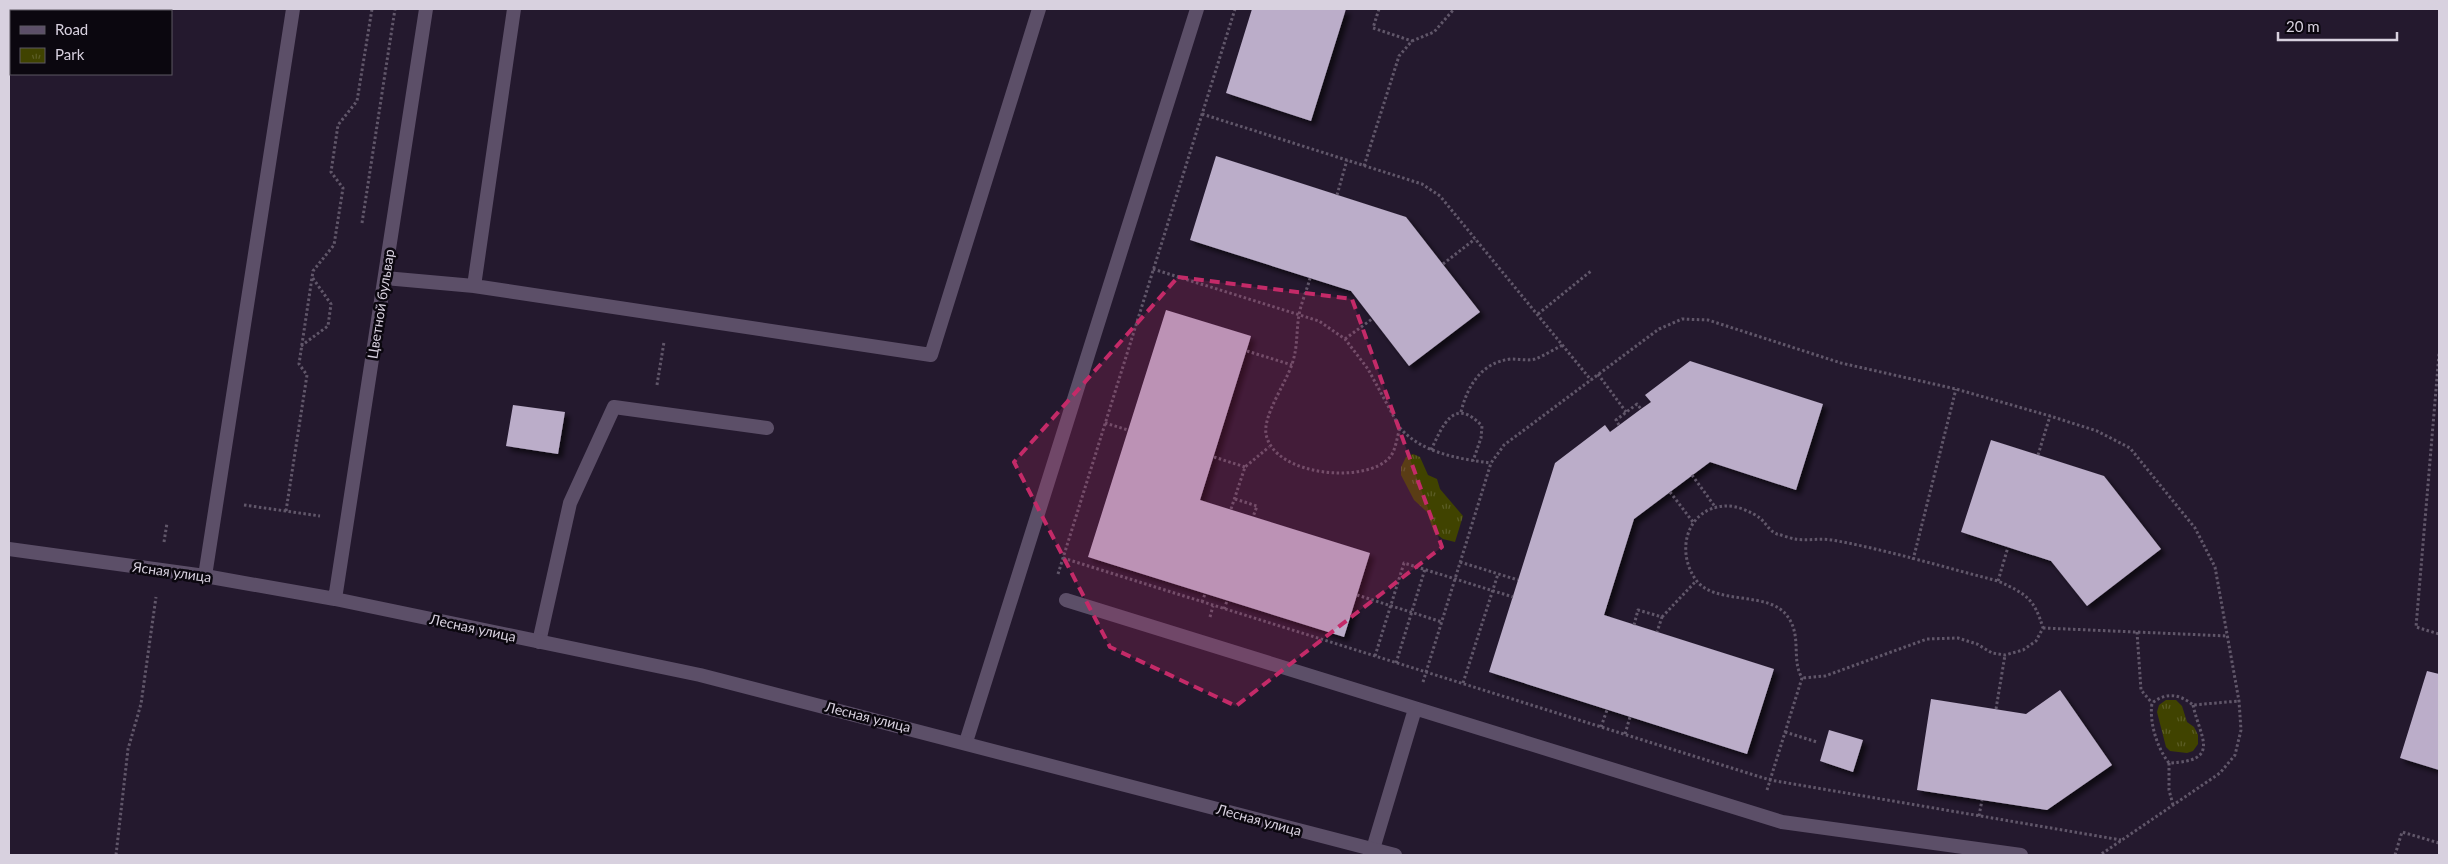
<svg xmlns="http://www.w3.org/2000/svg" width="2448" height="864" font-family="Lato,sans-serif">
	<style>
		.park { fill: url(#park-tufts) }
		.building { fill: #bbadc9; filter: url(#shadow) }
		.lines { fill: none; stroke-linecap: round; stroke-linejoin: round }
		.path { stroke: #61576a; stroke-width: 3; stroke-dasharray: 2.5 2.5; stroke-linecap: butt }
		.service { stroke: #5c4f68; stroke-width: 14 }
		.minor { stroke: #5c4f68; stroke-width: 14 }
		.marked { fill: #c42a68; fill-opacity: 0.2; stroke: #c42a68; stroke-width: 4; stroke-dasharray: 10 6; stroke-linejoin: round }
		.labels { text-anchor: middle; stroke-width: 5; stroke-linejoin: round; paint-order: stroke }
		.street-label { font-size: 14px; fill: #d8d1df; stroke: #0b070f }
	</style>
	<defs>
		<pattern id="park-tufts" width="24" height="20" patternUnits="userSpaceOnUse" patternTransform="scale(1.25)"><rect width="24" height="20" fill="#404300"/><path d="M3 7l-1-3M5 7V3M7 7l1-3M15 17l-1-3M17 17v-4M19 17l1-3" fill="none" stroke="#5b5d25"/></pattern>
		<filter id="shadow"><feDropShadow dx="4.5" dy="4.5" stdDeviation="2.5" flood-color="#0009"/></filter>
	</defs>
	<rect width="100%" height="100%" fill="#24192e"/>
	<path class="park" d="M 1413,454 L 1420,457 L 1428,475 L 1437,479 L 1440,489 L 1463,516 L 1455,542 L 1443,539 L 1434,532 L 1427,512 L 1414,500 L 1401,475 L 1401,467 L 1406,457 Z
		M 2166,700 L 2176,700 L 2182,706 L 2187,722 L 2194,727 L 2198,735 L 2198,744 L 2193,751 L 2187,753 L 2170,751 L 2166,747 L 2157,712 L 2159,705 Z"/>
	<path class="building" d="M 1252,9 L 1346,9 L 1311,121 L 1226,93 Z
		M 1216,156 L 1406,217 L 1480,312 L 1409,366 L 1351,291 L 1190,240 Z
		M 1166,310 L 1251,336 L 1200,500 L 1370,553 L 1344,637 L 1088,557 Z
		M 1690,361 L 1823,404 L 1796,490 L 1710,462 L 1634,519 L 1604,615 L 1774,669 L 1747,754 L 1489,672 L 1555,463 L 1605,425 L 1610,432 L 1641,409 L 1651,402 L 1645,395 Z
		M 513,405 L 565,412 L 558,454 L 506,446 Z
		M 1991,440 L 2104,476 L 2161,549 L 2087,606 L 2051,561 L 1961,532 Z
		M 2427,671 L 2439,674 L 2439,770 L 2400,758 Z
		M 2060,690 L 2112,765 L 2047,810 L 1917,790 L 1931,699 L 2026,714 Z
		M 1829,730 L 1863,740 L 1853,772 L 1820,761 Z"/>
	<g class="lines">
		<path class="path" d="M 1379,9 L 1373,28 L 1412,41
			M 1202,114 L 1422,184 L 1440,196 L 1591,380
			M 1364,166 L 1399,56 L 1412,41 L 1434,32 L 1454,9
			M 1337,195 L 1347,160
			M 362,223 L 395,9
			M 1443,264 L 1475,239
			M 1153,269 L 1319,321 L 1345,339 L 1368,369 L 1400,428 C 1422,453 1459,459 1491,463
			M 1310,278 C 1307,290 1301,303 1299,315 C 1296,332 1298,347 1292,364 C 1286,383 1263,415 1266,434 C 1274,477 1368,484 1390,457 C 1396,450 1397,436 1400,428
			M 1538,314 L 1591,271
			M 1345,339 L 1372,319
			M 301,346 L 328,326 L 331,304 L 312,277
			M 1247,351 L 1292,365
			M 2439,354 L 2416,627 L 2439,634
			M 1598,374 L 1626,412
			M 657,385 L 664,342
			M 1461,412 C 1467,387 1481,362 1511,359 C 1519,359 1527,361 1535,359 C 1544,356 1554,349 1563,345
			M 1105,423 L 1128,430
			M 1619,425 L 1616,420 L 1637,404 L 1641,409
			M 1431,450 C 1443,425 1454,396 1482,426 L 1481,438 L 1473,461
			M 2038,455 L 2050,416
			M 1214,457 L 1245,467
			M 1692,475 L 1716,508
			M 1670,492 L 1693,522
			M 1235,499 L 1257,506 L 1253,517
			M 244,505 L 320,516
			M 1231,509 L 1245,467 L 1269,447
			M 286,511 L 307,375 L 299,364 L 313,271 L 334,245 L 343,188 L 331,172 L 338,125 L 357,101 L 372,9
			M 164,542 L 167,523
			M 1063,558 L 1770,780 L 2121,840
			M 1913,560 L 1956,389
			M 1460,562 L 1518,580
			M 1058,574 L 1235,9
			M 1998,581 L 2008,547
			M 1357,595 L 1442,622
			M 1202,602 L 1205,594
			M 1224,609 L 1227,601
			M 1210,617 L 1213,606
			M 1662,617 L 1696,581
			M 1634,625 L 1638,610 L 1662,617 L 1657,632
			M 2043,628 L 2228,636
			M 2137,632 L 2141,690 L 2152,703
			M 1375,656 L 1404,563 L 1513,597
			M 1396,663 L 1425,569
			M 1423,682 L 1491,463 L 1504,445 L 1659,329 L 1682,319 L 1708,320 L 1841,363 L 1956,389 L 2050,416 L 2097,431 L 2130,448 L 2195,528 L 2215,567 L 2239,701 L 2241,730 L 2235,755 L 2220,773 L 2100,855
			M 1463,683 L 1498,574
			M 2193,705 C 2200,738 2222,761 2169,763 C 2157,748 2149,722 2152,703 C 2166,692 2180,694 2193,705 L 2239,701
			M 1996,709 L 2005,655
			M 1601,727 L 1607,710
			M 1785,732 L 1817,742
			M 1625,734 L 1630,717
			M 2169,763 L 2169,790 L 2173,805
			M 1767,790 L 1802,678 C 1791,659 1802,637 1788,617 C 1770,590 1715,606 1696,580 C 1675,551 1687,508 1725,506 C 1736,505 1752,512 1760,518 C 1766,523 1769,531 1777,534 C 1782,535 1789,538 1795,539 C 1807,541 1820,538 1832,540 C 1888,550 1943,567 1998,581 C 2026,594 2034,598 2043,628 L 2036,641 L 2023,650 L 2005,655 L 1992,653 L 1977,644 L 1958,638 L 1927,639 L 1825,676 L 1802,678
			M 1979,816 L 1982,800
			M 116,855 L 128,749 L 141,704 L 156,597
			M 2395,855 L 2402,832 L 2439,843"/>
		<path class="service" d="M 385,278 L 474,286 L 514,9
			M 474,286 L 931,355 L 1039,9
			M 1066,600 L 1782,822 L 2021,855
			M 539,642 L 570,503 L 614,407 L 767,428
			M 966,742 L 1197,9
			M 1373,849 L 1415,709"/>
		<path class="minor" d="M 9,549 L 205,576 L 335,599 L 700,675 L 1395,855
			M 205,576 L 293,9
			M 335,599 L 426,9"/>
	</g>
	<path class="marked" d="M 1178,277 L 1352,299 L 1442,547 L 1236,706 L 1110,647 L 1014,462 Z"/>
	<g class="labels">
		<g class="street-label">
			<text transform="translate(381 304) rotate(-81)" y="5">Цветной бульвар</text>
			<text transform="translate(172 572) rotate(8)" y="5">Ясная улица</text>
			<text transform="translate(473 628) rotate(12)" y="5">Лесная улица</text>
			<text transform="translate(868 717) rotate(14)" y="5">Лесная улица</text>
			<text transform="translate(1259 820) rotate(15)" y="5">Лесная улица</text>
		</g>
	</g>
	<rect width="2448" height="864" fill="none" stroke="#d8d1df" stroke-width="20"/>
	<rect x="10" y="10" width="162" height="65" fill="#0b070f" stroke="#5d5862"/>
	<rect x="20" y="26" width="25" height="8" fill="#5c4f68" stroke="#5d5862"/>
	<text x="55" y="35" font-size="15" fill="#d8d1df">Road</text>
	<rect x="20" y="48" width="25" height="15" fill="url(#park-tufts)" stroke="#5d5862"/>
	<text x="55" y="60" font-size="15" fill="#d8d1df">Park</text>
	<path d="M2278 32v8h119v-8" fill="none" stroke="#d8d1df" stroke-width="2.5"/>
	<text x="2286" y="32" font-size="15" fill="#d8d1df" stroke="#0b070f" stroke-width="4" paint-order="stroke">20 m</text>
</svg>
